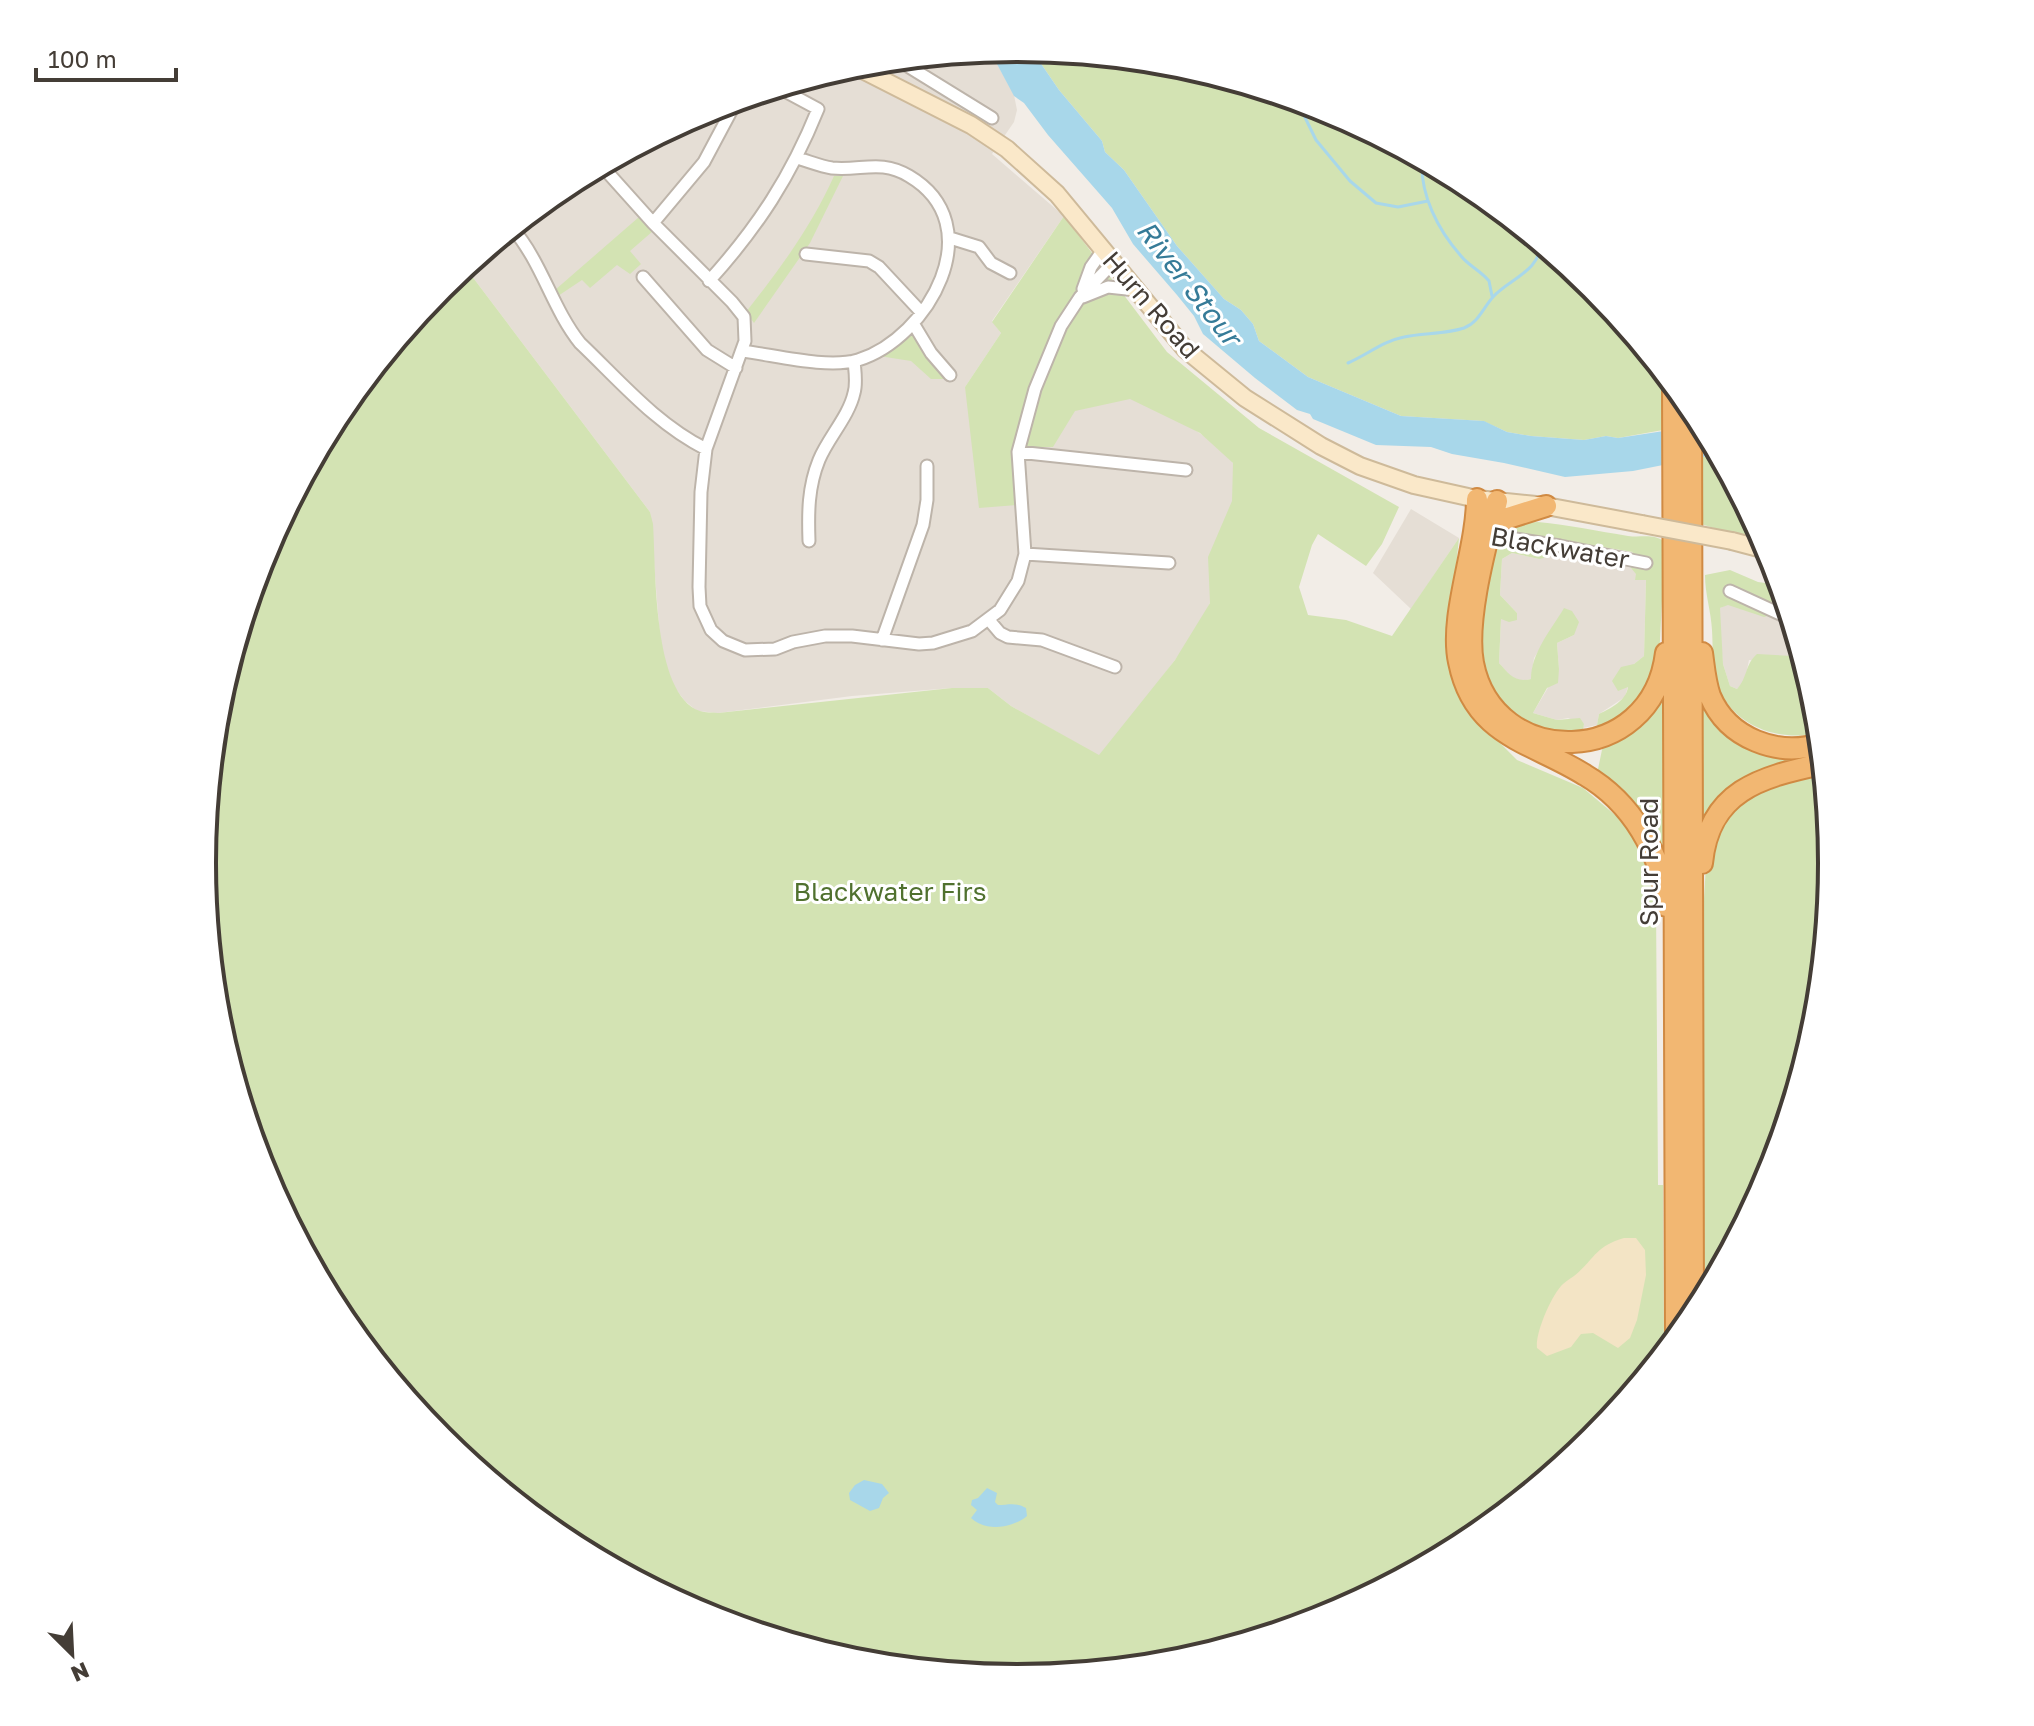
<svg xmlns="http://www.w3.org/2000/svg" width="2034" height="1726" font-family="'Golos Text',sans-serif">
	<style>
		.residential { fill: #e5ded5 }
		.green { fill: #d3e3b3 }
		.sand { fill: #f3e4c5 }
		.water { fill: #a8d7ea }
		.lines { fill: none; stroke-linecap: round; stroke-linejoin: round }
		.stream { stroke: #a8d7ea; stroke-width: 3 }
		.street-casing { stroke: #bdb4aa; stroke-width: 15 }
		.secondary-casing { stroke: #ceba9a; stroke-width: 20 }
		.highway-casing { stroke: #d08a43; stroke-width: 24 }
		.street { stroke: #fff; stroke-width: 11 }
		.secondary { stroke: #fae8c9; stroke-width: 16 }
		.highway { stroke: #f2b772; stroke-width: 20 }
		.secondary-bridge-casing { stroke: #ceba9a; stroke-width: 20; stroke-linecap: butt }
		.secondary-bridge { stroke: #fae8c9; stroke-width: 16 }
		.labels { text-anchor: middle; stroke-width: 6; stroke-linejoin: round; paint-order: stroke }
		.street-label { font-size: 26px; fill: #443d36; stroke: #fff }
		.park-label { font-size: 26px; fill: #50712f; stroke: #fff }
		.water-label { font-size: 28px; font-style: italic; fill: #357b98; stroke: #fff }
		.rim { fill: none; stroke: #443d36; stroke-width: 4 }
	</style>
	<rect width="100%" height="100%" fill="#f2ede7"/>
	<path class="residential" d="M 990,51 L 1014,95 L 1017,110 L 1014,122 L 992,154 L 1064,216 L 992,321 L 1001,333 L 965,387 L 1018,452 L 1035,389 L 1136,391 L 1225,450 L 1236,468 L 1236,488 L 1210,603 L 1196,632 L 1144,701 L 1099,756 L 1011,706 L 988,688 L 952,688 L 852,696 L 718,713 L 697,711 L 685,701 L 674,687 L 661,651 L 650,512 L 465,267 L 565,185 L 706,110 L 858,64 Z
		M 1411,509 L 1459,538 L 1411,609 L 1373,573 Z
		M 1546,538 L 1633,552 L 1626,562 L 1628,566 L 1646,579 L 1644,656 L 1634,664 L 1625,697 L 1599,714 L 1597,725 L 1583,728 L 1584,724 L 1568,718 L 1557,720 L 1533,713 L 1559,669 L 1557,643 L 1574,635 L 1564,609 L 1534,658 L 1531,679 L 1521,681 L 1511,677 L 1499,663 L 1501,619 L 1517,613 L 1500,595 L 1502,559 L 1512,553 L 1539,559 Z
		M 1728,604 L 1745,610 L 1789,614 L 1808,677 L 1798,675 L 1792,665 L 1749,660 L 1745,680 L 1737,689 L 1730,686 L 1723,664 L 1719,622 L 1720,608 Z"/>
	<path class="green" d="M 1031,49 L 1176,64 L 1329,110 L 1470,186 L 1594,287 L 1662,371 L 1663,430 L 1618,438 L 1606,436 L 1584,440 L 1531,436 L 1507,432 L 1483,421 L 1401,416 L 1308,377 L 1259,341 L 1253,324 L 1241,310 L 1224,299 L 1177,246 L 1124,170 L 1105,152 L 1102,141 L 1059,90 Z
		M 834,176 L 843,176 L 810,243 L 754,323 L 746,312 C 780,269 811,227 834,176 Z
		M 1064,216 L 1167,352 L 1259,428 L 1399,507 L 1382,544 L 1366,566 L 1318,534 L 1312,545 L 1299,587 L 1308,615 L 1346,620 L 1392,636 L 1459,538 L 1447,652 L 1472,715 L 1517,760 L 1583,788 L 1627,825 L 1640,845 L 1656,904 L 1658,1185 L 1663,1185 L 1664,1353 L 1593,1440 L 1469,1541 L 1328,1616 L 1176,1662 L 1017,1678 L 858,1662 L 705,1616 L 564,1540 L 440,1439 L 339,1315 L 264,1174 L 218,1022 L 202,863 L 218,704 L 264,551 L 340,410 L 441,286 L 465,267 L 650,512 L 653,524 C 656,566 652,695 700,711 C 705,713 713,712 718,713 L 952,688 L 988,688 L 1011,706 L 1099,755 L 1175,660 L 1210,603 L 1208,557 L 1232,501 L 1233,463 L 1200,433 L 1130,399 L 1075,411 L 1053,447 L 1014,447 L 1017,505 L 979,508 L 965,387 L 1001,333 L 992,322 Z
		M 639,217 L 653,231 L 630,251 L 641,264 L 630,274 L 617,265 L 590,288 L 582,280 L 558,296 L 555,290 Z
		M 912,329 L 949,379 L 931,379 L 911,361 L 879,356 Z
		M 1718,454 L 1766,544 L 1701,524 L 1699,458 Z
		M 1538,522 C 1569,525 1598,531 1628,536 C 1642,538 1653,533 1665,542 L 1659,659 C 1651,689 1629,714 1602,728 L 1597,725 L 1599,714 C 1611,708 1626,701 1628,687 L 1618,691 L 1612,681 L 1621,667 L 1634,664 L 1644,656 L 1646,580 L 1635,580 L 1636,574 L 1626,562 L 1633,552 L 1547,538 L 1551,552 L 1548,557 L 1539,559 L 1512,553 L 1502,559 L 1500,595 L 1517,613 L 1517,620 L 1509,622 L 1501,619 L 1499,663 C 1509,674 1515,683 1531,679 C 1531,653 1551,630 1564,608 L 1572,611 L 1579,622 L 1574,635 L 1557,643 L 1559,669 L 1558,683 L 1547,688 L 1533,713 L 1557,720 L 1580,718 L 1584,724 L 1583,730 C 1567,739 1546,733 1531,724 C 1473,689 1474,646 1486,586 C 1490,562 1493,542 1510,524 Z
		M 1730,570 L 1758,582 L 1780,585 L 1789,614 L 1782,611 L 1764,617 L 1728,605 L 1720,608 L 1723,664 L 1730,686 L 1737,689 C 1748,677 1745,664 1757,654 L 1793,656 L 1792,665 L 1798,674 L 1808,677 L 1816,704 L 1819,733 C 1777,743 1727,724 1716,679 C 1712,663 1713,646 1712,630 C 1711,611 1705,594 1705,575 Z
		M 1665,686 L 1669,870 L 1597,774 L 1603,745 Z
		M 1701,687 L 1740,739 L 1821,748 L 1821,756 L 1778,766 L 1701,841 Z
		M 1823,769 L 1832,863 L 1816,1022 L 1770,1175 L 1705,1297 L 1697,1016 L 1706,865 L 1720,818 L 1743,794 Z"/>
	<path class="sand" d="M 1624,1238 L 1636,1238 L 1645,1250 L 1646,1275 L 1637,1320 L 1630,1338 L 1618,1348 L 1593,1333 L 1581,1334 L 1571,1347 L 1547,1356 L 1537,1348 C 1535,1333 1552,1294 1563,1284 C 1566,1281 1570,1279 1574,1276 C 1594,1260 1595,1246 1624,1238 Z"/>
	<path class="water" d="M 1017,48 L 1031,49 L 1059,90 L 1102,141 L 1105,152 L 1124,170 L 1177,246 L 1224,299 L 1241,310 L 1253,324 L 1259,341 L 1308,377 L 1401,416 L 1484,421 L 1507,432 L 1531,436 L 1584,440 L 1606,436 L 1618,438 L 1703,425 L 1718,454 L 1633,471 L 1565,477 L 1504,463 L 1452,454 L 1431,447 L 1376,445 L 1313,419 L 1310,414 L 1297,410 L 1255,378 L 1203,334 L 1194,316 L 1177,295 L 1133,244 L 1112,208 L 1048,135 L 1024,103 L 1014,96 L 990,51 Z
		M 864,1480 L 882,1484 L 889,1493 L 883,1498 L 879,1508 L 870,1511 L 850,1500 L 849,1493 L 855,1485 Z
		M 987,1488 L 997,1493 L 995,1502 L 998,1505 C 1008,1505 1016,1502 1026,1508 L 1027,1516 C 1013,1528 985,1532 971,1518 L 977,1510 L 971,1505 L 972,1500 L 978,1498 Z"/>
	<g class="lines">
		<path class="stream" d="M 1297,101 L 1316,140 L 1350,181 L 1376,203 L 1398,207 L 1428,201
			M 1422,160 C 1420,195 1438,230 1461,256 C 1469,266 1481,271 1489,281 L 1492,296
			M 1348,363 C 1367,355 1383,341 1404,337 C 1421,333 1447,334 1464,328 C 1479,322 1483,308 1493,297 C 1508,280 1542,270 1540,243"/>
		<defs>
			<path id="street" d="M 898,60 L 992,118
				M 601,165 L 653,223 L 732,302 L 744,317 L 745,341 L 706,449 L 701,492 L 699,587 L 700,606 L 711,630 L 723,641 L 745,650 L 775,649 L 793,642 L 825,636 L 852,636 L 919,644 L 933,643 L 972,631 L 1000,610 L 1018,581 L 1025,554 L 1018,452 L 1035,389 L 1061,326 L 1080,297 L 1113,263
				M 653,223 L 704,162 L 737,100
				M 512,228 C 542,262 552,308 580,343 C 620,381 656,424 706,449
				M 950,238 L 979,247 L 991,263 L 1010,273
				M 806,254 L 869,261 L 879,267 L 921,312
				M 643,277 L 707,350 L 736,368
				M 709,281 C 758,227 791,176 818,109 L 779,88
				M 1083,289 L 1091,267 L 1103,250
				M 1083,297 L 1108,287 L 1136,290
				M 913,323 L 931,353 L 950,375
				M 742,351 C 775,355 827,369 858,360 C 929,338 992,225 909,176 C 881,159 861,171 832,168 C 820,166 808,161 797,158
				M 1018,452 L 1186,470
				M 1485,534 L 1560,546 L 1646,563
				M 809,541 C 808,513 808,487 819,460 C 828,438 849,416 854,393 C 857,383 855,372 854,361
				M 1025,554 L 1169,563
				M 1730,591 L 1791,619
				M 989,620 L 1000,633 L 1008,637 L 1042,640 L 1115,667
				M 882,640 L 923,525 L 927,500 L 927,466"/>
			<path id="secondary" d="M 853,65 L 971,125 L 1007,149 L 1057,194 L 1185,349 L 1245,398 L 1321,446 L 1360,466 L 1414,485 L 1477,499 L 1546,506 L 1642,524
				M 1732,541 L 1770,551"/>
			<path id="highway" d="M 1673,384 L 1676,1339
				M 1691,406 L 1693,1318
				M 1477,499 C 1477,549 1449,616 1459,662 C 1474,737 1531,741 1585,775 C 1631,802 1662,853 1666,906
				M 1497,501 C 1486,545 1465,620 1473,663 C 1494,771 1652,769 1666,653
				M 1492,523 L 1546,506
				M 1702,653 C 1704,667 1705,682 1710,696 C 1728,739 1778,757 1820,744
				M 1702,863 C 1709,791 1760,777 1822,764"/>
		</defs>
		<use href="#street" class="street-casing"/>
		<use href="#secondary" class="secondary-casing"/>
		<use href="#highway" class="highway-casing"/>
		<use href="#street" class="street"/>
		<use href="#secondary" class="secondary"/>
		<use href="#highway" class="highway"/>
		<defs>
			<path id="secondary-bridge" d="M 1642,524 L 1732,541"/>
		</defs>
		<use href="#secondary-bridge" class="secondary-bridge-casing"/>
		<use href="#secondary-bridge" class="secondary-bridge"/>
	</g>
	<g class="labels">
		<g class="street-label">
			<text transform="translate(1151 305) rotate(49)" y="9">Hurn Road</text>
			<text transform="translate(1560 548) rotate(10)" y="9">Blackwater</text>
			<text transform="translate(1649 862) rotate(-90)" y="9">Spur Road</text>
		</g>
		<g class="park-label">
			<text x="890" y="901">Blackwater Firs</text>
		</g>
		<g class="water-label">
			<text transform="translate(1189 283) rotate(52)" y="10">River Stour</text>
		</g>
	</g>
	<path d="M0 0H2034V1726H0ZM216 863a801 801 0 1 1 1602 0a801 801 0 1 1-1602 0Z" fill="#fff" fill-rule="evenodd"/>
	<path class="rim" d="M216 863a801 801 0 1 1 1602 0a801 801 0 1 1-1602 0Z"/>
	<g transform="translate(72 1654) rotate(156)" stroke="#ffffff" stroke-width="6" paint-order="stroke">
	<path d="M0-6L14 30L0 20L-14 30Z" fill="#443d36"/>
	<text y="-12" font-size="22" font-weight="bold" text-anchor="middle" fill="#443d36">N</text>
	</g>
	<path d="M36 68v12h140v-12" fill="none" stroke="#443d36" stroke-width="4"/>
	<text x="48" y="68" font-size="24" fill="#443d36" stroke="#ffffff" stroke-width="6" paint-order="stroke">100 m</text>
</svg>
